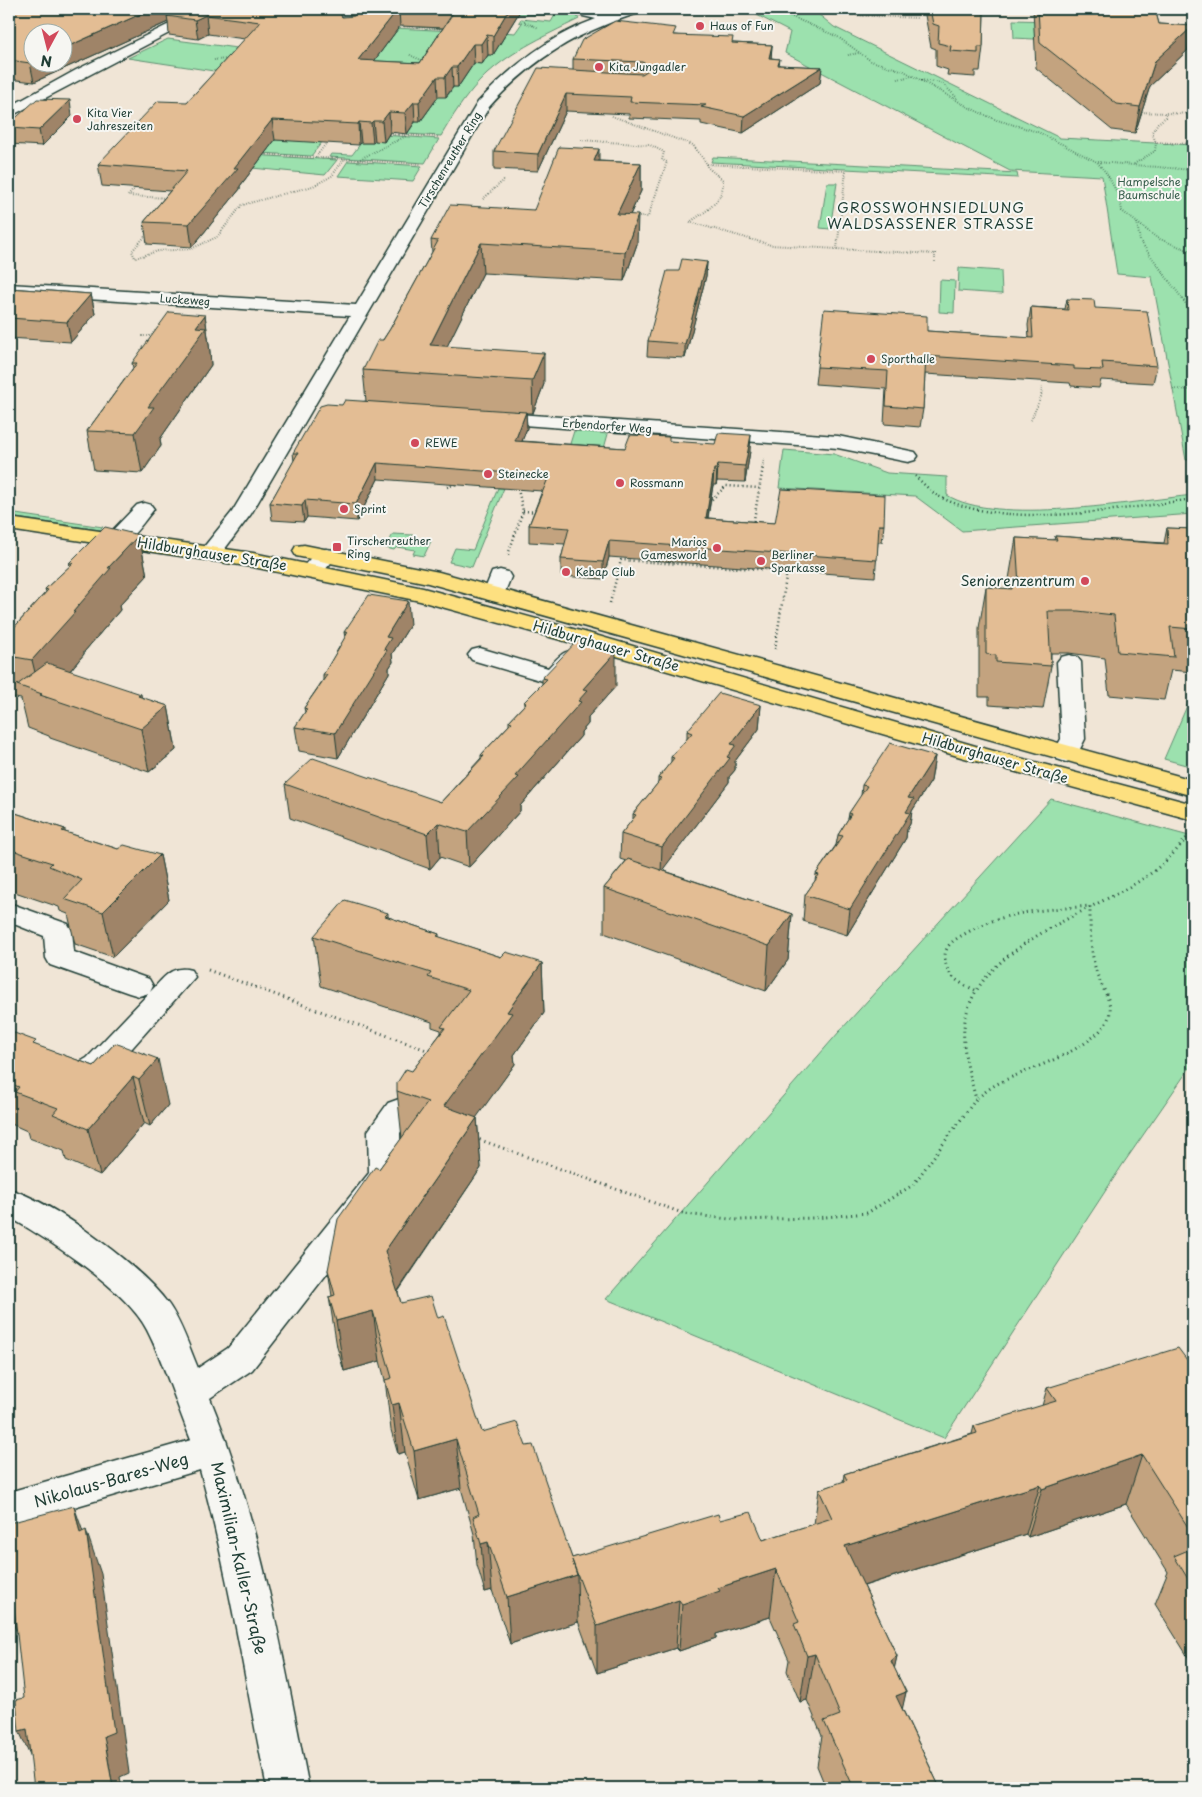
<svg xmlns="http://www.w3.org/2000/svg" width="1202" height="1797" font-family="'Playpen Sans',sans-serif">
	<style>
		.green { fill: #9ce1ae; stroke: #5e8f71 }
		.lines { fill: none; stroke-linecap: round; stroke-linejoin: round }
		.minor-casing { stroke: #1f3d34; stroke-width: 3 }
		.major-casing { stroke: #1f3d34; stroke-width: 3 }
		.path-far2 { stroke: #1f3d34; stroke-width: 2; stroke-dasharray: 0.5 2; stroke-linecap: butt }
		.path-far1 { stroke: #1f3d34; stroke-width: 2.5; stroke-dasharray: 1 3; stroke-linecap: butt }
		.path { stroke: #1f3d34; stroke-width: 3; stroke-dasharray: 1 4; stroke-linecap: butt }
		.minor { fill: #f6f6f2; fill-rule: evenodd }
		.major { fill: #fde080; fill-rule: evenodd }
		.wall { fill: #c3a37f; stroke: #1f3d34; fill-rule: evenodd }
		.shaded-wall { fill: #9f8468; stroke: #1f3d34 }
		.building { fill: #e3bd94; stroke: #1f3d34 }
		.poi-dot { fill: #d1495b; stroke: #f6f6f2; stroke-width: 2 }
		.labels { text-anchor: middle; stroke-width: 4; stroke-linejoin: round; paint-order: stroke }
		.far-poi-label { font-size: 11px; fill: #1f3d34; stroke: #f6f6f2; text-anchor: start }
		.far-street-label { font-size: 11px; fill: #1f3d34; stroke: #f6f6f2 }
		.far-park-label { font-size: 11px; fill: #385e4c; stroke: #f6f6f2 }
		.far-quarter-label { font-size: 14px; letter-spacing: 1px; fill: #1f3d34; stroke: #f6f6f2 }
		.street-label { font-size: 14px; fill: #1f3d34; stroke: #f6f6f2 }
		.poi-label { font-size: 14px; fill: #1f3d34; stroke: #f6f6f2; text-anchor: end }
		.near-street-label { font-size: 16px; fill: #1f3d34; stroke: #f6f6f2 }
	</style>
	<rect width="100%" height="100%" fill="#f0e5d6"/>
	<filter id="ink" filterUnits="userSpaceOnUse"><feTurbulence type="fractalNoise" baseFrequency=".02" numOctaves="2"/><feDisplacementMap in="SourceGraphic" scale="10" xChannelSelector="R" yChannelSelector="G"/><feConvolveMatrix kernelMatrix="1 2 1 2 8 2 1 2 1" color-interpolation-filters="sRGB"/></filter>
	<g filter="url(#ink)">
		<path class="green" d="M 515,9 L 544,9 L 576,15 L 579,19 C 543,37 506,53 479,82 C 464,98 452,117 441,136 L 407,134 L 415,122 L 420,122 L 431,96 L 449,94 L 453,87 L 458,87 L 467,63 L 482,64 L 488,55 L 493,55 L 501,32 L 515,33 L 522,23 L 519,22 L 521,19 L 551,22 L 555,15 L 518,14 Z
			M 745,9 L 812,9 L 834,27 L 1060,138 L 1193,145 L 1193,460 L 1186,460 L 1152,277 L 1117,274 L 1102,176 L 1010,171 L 785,53 L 790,32 Z
			M 435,11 L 465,15 L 455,29 L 418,27 L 427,21 L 391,20 L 387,25 L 396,26 L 395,28 L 453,31 C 448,39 442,51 435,57 C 417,69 385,62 365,61 L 374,45 L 355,44 L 358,39 L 370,36 L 375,30 L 356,19 L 358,14 L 430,18 Z
			M 1013,20 L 1052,21 L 1053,40 L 1014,38 Z
			M 168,39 L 237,48 L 227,73 L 128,58 Z
			M 383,135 L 439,139 L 425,163 L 329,157 L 331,154 L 352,155 L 361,143 L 373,143 Z
			M 243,139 L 323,141 L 311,156 L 210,150 Z
			M 199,152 L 337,160 L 325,175 L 147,158 Z
			M 713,157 L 1017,173 L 1018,178 L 711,162 Z
			M 348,161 L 422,166 L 413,181 L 338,176 Z
			M 827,183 L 837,183 L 830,229 L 820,228 Z
			M 959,268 L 1001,271 L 1002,294 L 958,291 Z
			M 940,280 L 955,281 L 954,313 L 939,312 Z
			M 574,431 L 608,434 L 603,452 L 568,450 Z
			M 784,450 L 834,454 L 887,473 L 947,477 L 947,495 C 995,526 1136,501 1193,495 L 1193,514 L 962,531 L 915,496 L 779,488 Z
			M 498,488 L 504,488 L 472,567 L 449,562 L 455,548 L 473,550 Z
			M 9,513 L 103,527 L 100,530 L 9,517 Z
			M 393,534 L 413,535 L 411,539 L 431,541 L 424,556 L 413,554 L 415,550 L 397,547 L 394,550 L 386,548 Z
			M 1193,692 L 1193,767 L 1164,759 Z
			M 1051,799 L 1193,837 L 1193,1063 L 1123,1164 L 944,1438 L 606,1299 L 839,1032 Z"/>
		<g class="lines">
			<defs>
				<path id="minor" d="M 200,9 L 215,9 L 9,117 L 9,107 L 76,70 Z
					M 344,9 L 356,9 L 350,22 L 355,31 L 354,34 L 344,34 L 338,22 Z
					M 564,9 L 584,9 L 608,14 L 626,9 L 644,9 L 642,12 C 579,31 534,57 489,107 L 251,514 L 218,558 L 210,559 L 202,558 L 199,553 L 232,512 L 350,316 L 9,294 L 9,284 L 356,305 L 478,102 C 512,66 549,36 596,19 L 566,12 Z
					M 489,412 L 838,436 L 915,452 L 918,456 L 915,460 L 908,462 L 838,448 L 482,422 L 479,418 L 482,414 Z
					M 144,503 L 151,505 L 154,509 L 151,513 C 140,526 128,548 109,544 L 106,539 L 109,534 L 137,505 Z
					M 326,549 L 334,550 L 337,555 C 328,567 319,580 303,576 L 300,571 C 307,562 315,551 326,549 Z
					M 500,570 L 508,572 L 511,577 L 502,599 L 494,601 L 486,599 L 483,594 L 492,572 Z
					M 480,648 L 548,668 C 559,657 565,647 581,651 L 585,656 L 561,682 L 553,684 L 472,660 L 468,655 L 472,650 Z
					M 1069,655 L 1077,657 L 1081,662 L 1085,739 L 1075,759 L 1066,762 L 1057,759 L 1053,754 L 1061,739 L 1057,662 L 1061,657 Z
					M 9,903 L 68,924 L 72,931 L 74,952 L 149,979 L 153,986 L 150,992 C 163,979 171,964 191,970 L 195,977 L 109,1074 L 91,1081 L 80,1078 L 76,1070 L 80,1062 L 87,1058 L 149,993 L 139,996 L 129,993 L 50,965 L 46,958 L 44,936 L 9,922 Z
					M 399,1099 L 410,1103 L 415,1111 L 400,1133 L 401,1176 L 396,1185 L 252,1370 L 210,1398 C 261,1523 283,1657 309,1788 L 267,1788 C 245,1682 229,1575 200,1470 L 9,1526 L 9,1492 L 191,1440 C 176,1404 165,1365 147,1330 C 126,1289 49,1240 9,1217 L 9,1189 C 54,1202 142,1267 169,1305 C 182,1324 189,1347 198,1368 L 228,1348 L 369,1173 L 368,1131 L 388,1103 Z"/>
				<path id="major" d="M 9,518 L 253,553 L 423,588 L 595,635 L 979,747 L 1193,804 L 1193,820 L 961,757 L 579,645 L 420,601 L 253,567 L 9,530 Z
					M 304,545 L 439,572 L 1193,780 L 1193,796 L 428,583 L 296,556 L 293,551 L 296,546 Z"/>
			</defs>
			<use href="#minor" class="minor-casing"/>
			<use href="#major" class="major-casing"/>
			<path class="path-far2" d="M 774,9 L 838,37 L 871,61 L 904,71 L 972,109 L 997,120 L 1038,132 L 1097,162 L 1107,174 L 1120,198 L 1122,211 L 1157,238 L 1193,252
				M 786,12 L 918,18
				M 526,19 L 524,22 L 539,28
				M 402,26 L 445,29
				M 410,55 L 423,61
				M 848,55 L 859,53
				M 214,60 L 229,59
				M 898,79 L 912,76
				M 921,80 L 942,83 L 957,98 L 955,100
				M 1139,112 L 1193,114
				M 612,116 L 693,145 L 707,164 L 846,171 L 837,249 L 935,254 L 935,263
				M 387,134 L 438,137
				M 581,140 L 650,145 L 664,152 L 662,160 L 667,162 L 648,217 L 635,217
				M 1155,142 L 1193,144
				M 260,154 L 421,164
				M 316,157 L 328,141
				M 358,160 L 408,135
				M 1098,162 L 1193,170
				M 707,164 L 707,167 L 723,180 C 724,202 706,211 690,222 L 771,245 L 837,249
				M 1134,164 L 1155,151 L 1156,143 L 1152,132 L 1158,123 L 1166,117 L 1166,113
				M 135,188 L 128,196 L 168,198
				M 483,199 L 504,180
				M 1137,223 L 1140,241 L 1189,308 L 1193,320
				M 148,233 L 132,251 L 135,258 L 158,251 L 191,249 L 217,237 L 242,205 L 313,186 L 332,176 L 344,159
				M 142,336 L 151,336 L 156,330
				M 1173,389 L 1193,390
				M 1031,420 L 1041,397 L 1042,387
				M 762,469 L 764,459"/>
			<path class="path-far1" d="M 915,476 C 922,482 930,491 938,496 C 1004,531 1121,509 1193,499
				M 447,487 L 456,484
				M 709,502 L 726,486 L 759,488
				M 523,511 L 538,512
				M 753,525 L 763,467
				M 508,555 L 523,511 L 517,485
				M 610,603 L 621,560 L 787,571
				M 775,649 L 787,571"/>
			<path class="path" d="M 208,970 L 432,1052
				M 975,990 C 960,983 947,978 945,959 C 944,944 956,939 968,932 C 1007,910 1046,910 1090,906 C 1090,929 1090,952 1097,974 C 1101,985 1108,995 1110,1007 C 1114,1044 1027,1069 1001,1082 C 992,1086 984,1093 976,1099
				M 475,1138 L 685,1214 L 738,1220 L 815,1218 L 867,1213 L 913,1185 L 976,1099 C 970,1076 962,1052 964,1028 C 971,948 1087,915 1144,878 C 1161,867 1176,852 1188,836"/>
			<use href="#minor" class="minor"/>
			<use href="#major" class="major"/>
		</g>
		<path class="wall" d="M 9,9 L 342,9 L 340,13 L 342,17 L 352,16 L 351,9 L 520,9 L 520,11 L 493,55 L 488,55 L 482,64 L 474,63 L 458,87 L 453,87 L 446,97 L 438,97 L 420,122 L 415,122 L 407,134 L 390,132 L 384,142 L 375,141 L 373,143 L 361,143 L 359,145 L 275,140 L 240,186 L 240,189 L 192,247 L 147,244 L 144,222 L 170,191 L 102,186 L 98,164 L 187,102 L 245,39 L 208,34 L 198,39 L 169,35 L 168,22 L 34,82 L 9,79 ZM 400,26 L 443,28 L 420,63 L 374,61 Z
			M 906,9 L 984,9 L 983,47 L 980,71 L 975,71 L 975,77 L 947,75 L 948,70 L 936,66 L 936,49 L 931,47 L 924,10 Z
			M 1033,9 L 1155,9 L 1159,24 L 1193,26 L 1188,50 L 1150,86 L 1135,133 L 1112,130 L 1036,68 Z
			M 675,35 L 733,43 L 772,45 L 771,58 L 780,59 L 779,65 L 822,67 L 820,83 L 743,133 L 701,124 L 701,121 L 629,118 L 629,114 L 566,111 L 538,171 L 494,169 L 494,151 L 573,70 L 573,59 Z
			M 72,116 L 42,146 L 9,144 L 9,124 Z
			M 599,161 L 641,163 L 641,191 L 630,215 L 637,244 L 624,281 L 483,273 L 447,346 L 544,384 L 533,413 L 526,413 L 527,428 L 522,441 L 625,448 L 669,441 L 750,451 L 745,482 L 717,481 L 716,485 L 713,485 L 708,518 L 775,523 L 884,525 L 882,542 L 878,542 L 875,577 L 609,557 L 603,579 L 561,576 L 561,559 L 565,544 L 529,542 L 529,525 L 542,491 L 378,479 L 357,521 L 307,517 L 304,522 L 272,520 L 270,503 L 294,461 L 293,453 L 342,405 L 366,401 L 363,370 L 390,329 L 432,252 L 431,240 L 534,210 Z
			M 707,262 L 706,276 L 685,358 L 647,356 L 648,341 L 679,271 Z
			M 9,288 L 91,294 L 95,314 L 71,342 L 9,338 Z
			M 1067,299 L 1095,308 L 1157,366 L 1153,383 L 1101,380 L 1099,388 L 1071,386 L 1070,383 L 925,374 L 923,409 L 920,427 L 884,424 L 886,389 L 815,384 L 817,367 L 927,331 L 1029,338 L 1028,325 L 1031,307 L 1065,309 Z
			M 205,315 L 210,352 L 210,353 L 211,365 L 160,439 L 161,446 L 142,473 L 94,470 L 87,431 L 133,368 L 132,363 Z
			M 1167,528 L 1193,529 L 1193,672 L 1171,670 L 1164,700 L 1109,695 L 1105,658 L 1069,653 L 1051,653 L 1051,666 L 1043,709 L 989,705 L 989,697 L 979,697 L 979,628 L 986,587 L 1009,589 L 1009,579 L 1016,538 L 1054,540 L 1055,536 L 1164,543 Z
			M 139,535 L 147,576 L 119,606 L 120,610 L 84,652 L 84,654 L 70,671 L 141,698 L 168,706 L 176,750 L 149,772 L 50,738 L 49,736 L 28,728 L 21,699 L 9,697 L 9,633 L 46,592 L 45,589 L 70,566 L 69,563 Z
			M 410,625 L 392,654 L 393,662 L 389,668 L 389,673 L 338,758 L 299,751 L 295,727 L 305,712 L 304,708 L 323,680 L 323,675 L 345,638 L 344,632 Z
			M 542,678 L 616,686 L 588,717 L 588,724 L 581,732 L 581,736 L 520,806 L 520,811 L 469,867 L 440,857 L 430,869 L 290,818 L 285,784 L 441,802 L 481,758 L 481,755 L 509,725 L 509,721 L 524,705 L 524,702 L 542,684 Z
			M 761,705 L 759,729 L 735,761 L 735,770 L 729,777 L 729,782 L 662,870 L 792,914 L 788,960 L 766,991 L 604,933 L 604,888 L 626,861 L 620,859 L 621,834 L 633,819 L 633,814 L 658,783 L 658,778 L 671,762 L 671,757 L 687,739 L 687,731 Z
			M 935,756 L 931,781 L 912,811 L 910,824 L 907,829 L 906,838 L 847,935 L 803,921 L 805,895 L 815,881 L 816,874 L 836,845 L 838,835 L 848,819 L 849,813 L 861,796 L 862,785 Z
			M 9,811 L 65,829 L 65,832 L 118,849 L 160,855 L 169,900 L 113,957 L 75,944 L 68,914 L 60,911 L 59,907 L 9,890 Z
			M 388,913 L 388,917 L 439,934 L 439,937 L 501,957 L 542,963 L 544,1013 L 514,1055 L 515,1064 L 476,1117 L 477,1118 L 481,1168 L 398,1292 L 401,1303 L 438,1318 L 482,1432 L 526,1446 L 572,1558 L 720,1520 L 763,1540 L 814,1524 L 819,1490 L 843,1482 L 844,1474 L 972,1434 L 974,1426 L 1042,1406 L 1047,1388 L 1193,1359 L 1193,1659 L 1190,1660 L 1155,1604 L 1168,1572 L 1126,1504 L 1028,1537 L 1026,1534 L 864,1586 L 897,1656 L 894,1668 L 906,1692 L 902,1708 L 940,1788 L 826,1788 L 817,1766 L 822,1736 L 807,1700 L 800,1702 L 787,1671 L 789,1660 L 770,1617 L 716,1634 L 716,1638 L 679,1651 L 676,1648 L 597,1673 L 578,1621 L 578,1622 L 510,1644 L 492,1590 L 485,1592 L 477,1565 L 474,1534 L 461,1488 L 419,1500 L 405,1452 L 398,1454 L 391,1430 L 385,1380 L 380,1361 L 344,1371 L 337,1347 L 329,1297 L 332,1296 L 328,1270 L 379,1169 L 402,1138 L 397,1091 L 441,1033 L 441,1030 L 432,1027 L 432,1022 L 321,986 L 314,936 Z
			M 9,1031 L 37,1046 L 94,1066 L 115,1043 L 168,1105 L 150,1126 L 144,1123 L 100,1175 L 66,1160 L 64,1151 L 29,1138 L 27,1131 L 9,1123 Z"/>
		<path class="shaded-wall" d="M 152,9 L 196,9 L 167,16 L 168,22 L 34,82 L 30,63 L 32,62 L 62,62 L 62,49 Z
			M 335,9 L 342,9 L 336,23 Z
			M 398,9 L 399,9 L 400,26 L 360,80 L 358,60 Z
			M 509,9 L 520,9 L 520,11 L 493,55 L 493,36 Z
			M 206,15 L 208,34 L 198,39 L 195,20 Z
			M 1193,26 L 1188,50 L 1150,86 L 1135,133 L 1140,107 L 1155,61 Z
			M 487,35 L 488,55 L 482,64 L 481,44 Z
			M 473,44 L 474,63 L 458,87 L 457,67 Z
			M 772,45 L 771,60 L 769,58 Z
			M 452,67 L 453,87 L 446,97 L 445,77 Z
			M 822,67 L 820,83 L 743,133 L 744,116 Z
			M 437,77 L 438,97 L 420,122 L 419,102 Z
			M 566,94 L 566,111 L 538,171 L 538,154 Z
			M 70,100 L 72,116 L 42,146 L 39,130 Z
			M 414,102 L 415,122 L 407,134 L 405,113 Z
			M 389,112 L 390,132 L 384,142 L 382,121 Z
			M 272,120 L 275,140 L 240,186 L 240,189 L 192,247 L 189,224 Z
			M 373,121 L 375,141 L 373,143 L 371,123 Z
			M 359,122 L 361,143 L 359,145 L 358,124 Z
			M 599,149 L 599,176 L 594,161 Z
			M 641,163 L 641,191 L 617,243 L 617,214 Z
			M 638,215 L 637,244 L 624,281 L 625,252 Z
			M 481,243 L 483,273 L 433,375 L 430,345 Z
			M 707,262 L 706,276 L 685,358 L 685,344 Z
			M 91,294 L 95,314 L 71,342 L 67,322 Z
			M 205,315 L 210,352 L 210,353 L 211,365 L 160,439 L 161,446 L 142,473 L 135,433 L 148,407 L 196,327 Z
			M 544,353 L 544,384 L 533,413 L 532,381 Z
			M 526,412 L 527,428 L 516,457 L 515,441 Z
			M 751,435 L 750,451 L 745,482 L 745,466 Z
			M 377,463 L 378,479 L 357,521 L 356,504 Z
			M 718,464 L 717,481 L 716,485 L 717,469 Z
			M 714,469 L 713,485 L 705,534 L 706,518 Z
			M 305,500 L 307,517 L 304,522 L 302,506 Z
			M 139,535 L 147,576 L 119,606 L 120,610 L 84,652 L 84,654 L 47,698 L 40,693 L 32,660 L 73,612 L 108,568 Z
			M 609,541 L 609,557 L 603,579 L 603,562 Z
			M 408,601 L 410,625 L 392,654 L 393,662 L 389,668 L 389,673 L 338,758 L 335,733 L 384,649 L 386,637 Z
			M 616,652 L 616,686 L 588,717 L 588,724 L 581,732 L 581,736 L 520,806 L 520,811 L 469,867 L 467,832 L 578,701 L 583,689 Z
			M 141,694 L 146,724 L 168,706 L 176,750 L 149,772 L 141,729 L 138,696 Z
			M 761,705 L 759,729 L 735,761 L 735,770 L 729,777 L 729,782 L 661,872 L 662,847 L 727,757 L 731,744 Z
			M 935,756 L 931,781 L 912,811 L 910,824 L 907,829 L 906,838 L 847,935 L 850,909 L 908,798 Z
			M 438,823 L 440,857 L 430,869 L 427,834 Z
			M 160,855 L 169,900 L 113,957 L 103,912 Z
			M 792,914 L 788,960 L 766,991 L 769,946 Z
			M 542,963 L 544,1013 L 514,1055 L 515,1064 L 448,1157 L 444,1106 L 507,1012 Z
			M 158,1059 L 168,1105 L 150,1126 L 139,1080 Z
			M 133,1077 L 144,1123 L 100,1175 L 88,1129 Z
			M 477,1118 L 481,1168 L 391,1301 L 385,1251 Z
			M 373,1311 L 380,1361 L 344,1371 L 336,1321 Z
			M 399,1403 L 405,1452 L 398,1454 L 392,1405 Z
			M 456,1439 L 461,1488 L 419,1500 L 414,1451 Z
			M 1142,1455 L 1126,1504 L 1028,1537 L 1042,1489 Z
			M 1040,1485 L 1026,1534 L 838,1594 L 845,1546 Z
			M 74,1506 L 89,1549 L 86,1530 L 101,1574 L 129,1773 L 120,1777 L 122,1788 L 113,1788 L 104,1736 L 80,1533 Z
			M 488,1542 L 492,1590 L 485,1592 L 481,1544 Z
			M 776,1569 L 770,1617 L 716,1634 L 716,1638 L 679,1651 L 682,1604 L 718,1588 Z
			M 577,1575 L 578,1622 L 510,1644 L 507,1597 Z
			M 679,1600 L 676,1648 L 597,1673 L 597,1626 Z
			M 14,1607 L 25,1653 L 9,1613 L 9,1609 Z
			M 1193,1652 L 1193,1659 L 1190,1660 Z
			M 815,1654 L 807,1700 L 800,1702 L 807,1656 Z
			M 897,1656 L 887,1703 L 891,1661 Z
			M 906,1692 L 896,1738 L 896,1696 Z
			M 27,1729 L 38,1772 L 19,1731 Z"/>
		<path class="building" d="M 9,9 L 152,9 L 62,49 L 62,32 L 32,32 L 32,62 L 30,63 L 9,60 Z
			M 181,9 L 337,9 L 342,17 L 354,16 L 355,11 L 354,9 L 398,9 L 358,60 L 420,63 L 455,10 L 434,9 L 509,9 L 493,36 L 487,35 L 481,44 L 473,44 L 457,67 L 452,67 L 445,77 L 437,77 L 419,102 L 414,102 L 405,113 L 389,112 L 382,121 L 373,121 L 371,123 L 359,122 L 358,124 L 272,120 L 234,168 L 238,168 L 189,224 L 144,222 L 187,171 L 98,164 L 158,101 L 187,102 L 260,22 L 206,15 L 195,20 L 167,16 Z
			M 930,9 L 984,9 L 983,47 L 978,47 L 978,53 L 950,51 L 951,46 L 938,43 L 939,26 L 933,24 Z
			M 1038,9 L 1155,9 L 1159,24 L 1193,26 L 1155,61 L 1140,107 L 1117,104 L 1040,43 Z
			M 615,21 L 676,28 L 673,35 L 733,37 L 732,43 L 772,45 L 769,58 L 780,59 L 778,65 L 822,67 L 744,116 L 701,107 L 706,105 L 630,102 L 631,97 L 566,94 L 538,154 L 494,151 L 538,68 L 642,74 L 650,69 L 650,66 L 642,62 L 573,59 L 582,40 Z
			M 37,99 L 70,100 L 39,130 L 9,128 L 9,124 Z
			M 559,147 L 599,149 L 594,161 L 641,163 L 617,214 L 638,215 L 625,252 L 481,243 L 430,345 L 544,353 L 532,381 L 363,370 L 378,340 L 383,340 L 390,329 L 438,241 L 431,240 L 450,205 L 534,210 Z
			M 682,259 L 707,262 L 685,344 L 648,341 L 667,271 L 679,271 Z
			M 9,288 L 91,294 L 67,322 L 9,318 Z
			M 1067,299 L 1094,300 L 1095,308 L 1147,311 L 1157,366 L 1102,362 L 1103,370 L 1074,369 L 1074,366 L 926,356 L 923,409 L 886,406 L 888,371 L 817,367 L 824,309 L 927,316 L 927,331 L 1033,338 L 1031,307 L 1068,310 Z
			M 169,312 L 205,315 L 196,327 L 206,328 L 148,407 L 154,407 L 135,433 L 87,431 L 137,363 L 132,363 Z
			M 345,400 L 526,412 L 515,441 L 625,448 L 630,435 L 669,437 L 669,441 L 715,444 L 718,433 L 751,435 L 745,466 L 718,464 L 717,469 L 714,469 L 706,518 L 775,523 L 781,489 L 885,495 L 884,525 L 879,525 L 877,560 L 609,541 L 603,562 L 561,559 L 569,528 L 529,525 L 549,476 L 377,463 L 356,504 L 305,500 L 302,506 L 270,503 L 298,453 L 293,453 L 320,406 L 327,404 L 342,405 Z
			M 105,527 L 139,535 L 108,568 L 111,568 L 73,612 L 75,612 L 32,660 L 9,656 L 9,633 L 48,590 L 45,589 L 73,563 L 69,563 Z
			M 1167,528 L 1193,529 L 1193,629 L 1170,627 L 1174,657 L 1118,652 L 1114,615 L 1078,611 L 1048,611 L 1051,666 L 996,662 L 996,655 L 986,654 L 986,587 L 1012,589 L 1012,585 L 1019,585 L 1016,538 L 1057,540 L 1055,536 L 1168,544 Z
			M 369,595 L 408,601 L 386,637 L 391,638 L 384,649 L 387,650 L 335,733 L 295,727 L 307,709 L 304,708 L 327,675 L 323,675 L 348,632 L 344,632 Z
			M 577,641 L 616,652 L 583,689 L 588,690 L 578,701 L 581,702 L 515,776 L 519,777 L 467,832 L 438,823 L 427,834 L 285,784 L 313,758 L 441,802 L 484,756 L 481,755 L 512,722 L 509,721 L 526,703 L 524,702 L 547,679 L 542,678 Z
			M 47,663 L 141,694 L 138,696 L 168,706 L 141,729 L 40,695 L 42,694 L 17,685 Z
			M 719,693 L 761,705 L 731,744 L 736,745 L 727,757 L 730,758 L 662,847 L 621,834 L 636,815 L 633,814 L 661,779 L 658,778 L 674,758 L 671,757 L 692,733 L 687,731 Z
			M 890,743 L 935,756 L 908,798 L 914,799 L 906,812 L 910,813 L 850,909 L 805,895 L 819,875 L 816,874 L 843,836 L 838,835 L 851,814 L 849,813 L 867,786 L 862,785 Z
			M 9,811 L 65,829 L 62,831 L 118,849 L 124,845 L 160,855 L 103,912 L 64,899 L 82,880 L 49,866 L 52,863 L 9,849 Z
			M 628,859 L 792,914 L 769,946 L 604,888 Z
			M 345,900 L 388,913 L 385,916 L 439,934 L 437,936 L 501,957 L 506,952 L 542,963 L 507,1012 L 512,1013 L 444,1106 L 477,1118 L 385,1251 L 401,1303 L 431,1296 L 438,1318 L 444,1316 L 482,1432 L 517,1422 L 526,1446 L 533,1445 L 572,1558 L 718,1514 L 720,1520 L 751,1512 L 763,1540 L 832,1518 L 819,1490 L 847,1480 L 844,1474 L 977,1433 L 974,1426 L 1056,1401 L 1047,1388 L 1178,1348 L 1187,1360 L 1193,1359 L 1193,1442 L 1192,1443 L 1193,1445 L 1193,1535 L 1142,1455 L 1042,1489 L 1040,1485 L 845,1546 L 897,1656 L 891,1661 L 906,1692 L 896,1696 L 940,1788 L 845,1788 L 845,1787 L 852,1784 L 824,1721 L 840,1715 L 815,1654 L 807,1656 L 794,1624 L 799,1622 L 776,1569 L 718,1588 L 720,1591 L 682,1604 L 679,1600 L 597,1626 L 572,1560 L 577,1575 L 507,1597 L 488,1542 L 481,1544 L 473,1517 L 479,1514 L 456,1439 L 414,1451 L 399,1403 L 392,1405 L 385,1380 L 392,1378 L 373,1311 L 336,1321 L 329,1297 L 335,1295 L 328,1270 L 338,1219 L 375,1167 L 379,1169 L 428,1102 L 397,1091 L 397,1083 L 406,1069 L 412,1071 L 445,1028 L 441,1027 L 469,990 L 428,977 L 431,973 L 314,936 Z
			M 9,1031 L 36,1041 L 33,1044 L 94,1066 L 115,1043 L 158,1059 L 139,1080 L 133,1077 L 88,1129 L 53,1114 L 58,1108 L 15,1092 L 19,1087 L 9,1083 Z
			M 74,1506 L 80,1533 L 86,1530 L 114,1732 L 104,1736 L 113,1788 L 34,1788 L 27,1729 L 19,1731 L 16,1700 L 24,1698 L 14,1607 L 9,1609 L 9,1581 L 11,1580 L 9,1555 L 9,1523 Z
			M 1193,1548 L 1193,1587 L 1174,1556 Z"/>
	</g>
	<g class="poi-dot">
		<circle cx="700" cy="26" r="5"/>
		<circle cx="599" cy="67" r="5"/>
		<circle cx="77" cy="119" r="5"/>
		<circle cx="871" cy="359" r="5"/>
		<circle cx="415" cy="443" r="5"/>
		<circle cx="488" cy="474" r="5"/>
		<circle cx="620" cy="483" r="5"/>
		<circle cx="344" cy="509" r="5"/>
		<rect x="332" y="542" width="10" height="10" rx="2.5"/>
		<circle cx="717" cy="548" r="5"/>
		<circle cx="761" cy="561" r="5"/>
		<circle cx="566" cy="572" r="5"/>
		<circle cx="1085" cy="581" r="5"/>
	</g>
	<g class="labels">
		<g class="far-poi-label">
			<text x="710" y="30">Haus of Fun</text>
			<text x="609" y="71">Kita Jungadler</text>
			<text x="87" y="117">Kita Vier<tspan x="87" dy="13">Jahreszeiten</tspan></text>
			<text x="881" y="363">Sporthalle</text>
			<text x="425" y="447">REWE</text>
			<text x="498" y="478">Steinecke</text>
			<text x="630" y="487">Rossmann</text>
			<text x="354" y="513">Sprint</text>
			<text x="347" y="545">Tirschenreuther<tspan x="347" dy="13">Ring</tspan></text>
			<text x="707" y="546" text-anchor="end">Marios<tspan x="707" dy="13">Gamesworld</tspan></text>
			<text x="771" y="559">Berliner<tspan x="771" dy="13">Sparkasse</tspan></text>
			<text x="576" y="576">Kebap Club</text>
		</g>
		<g class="far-street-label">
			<text transform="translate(450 160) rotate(-59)" y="4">Tirschenreuther Ring</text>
			<text transform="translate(185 300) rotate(4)" y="4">Luckeweg</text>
			<text transform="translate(607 426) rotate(4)" y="4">Erbendorfer Weg</text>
		</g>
		<g class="far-park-label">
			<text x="1149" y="186">Hampelsche<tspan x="1149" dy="13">Baumschule</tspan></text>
		</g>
		<g class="far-quarter-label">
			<text x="931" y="213">GROSSWOHNSIEDLUNG<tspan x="931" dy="16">WALDSASSENER STRASSE</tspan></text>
		</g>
		<g class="street-label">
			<text transform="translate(212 554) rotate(9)" y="5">Hildburghauser Straße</text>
			<text transform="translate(606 646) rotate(16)" y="5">Hildburghauser Straße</text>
			<text transform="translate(995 758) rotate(16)" y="5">Hildburghauser Straße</text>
		</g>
		<g class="poi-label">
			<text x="1075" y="586">Seniorenzentrum</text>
		</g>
		<g class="near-street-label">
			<text transform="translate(111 1480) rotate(-16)" y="6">Nikolaus-Bares-Weg</text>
			<text transform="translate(239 1558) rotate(77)" y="6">Maximilian-Kaller-Straße</text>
		</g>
	</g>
	<rect width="1202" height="1797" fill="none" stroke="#f6f6f2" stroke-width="30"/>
	<rect x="15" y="15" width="1172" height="1767" fill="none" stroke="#1f3d34" stroke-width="2" filter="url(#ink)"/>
	<g transform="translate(48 48) rotate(187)"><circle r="24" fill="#f6f6f2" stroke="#a0aca6"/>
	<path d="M0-4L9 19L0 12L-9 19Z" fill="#d1495b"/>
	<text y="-8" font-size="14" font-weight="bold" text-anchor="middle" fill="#1f3d34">N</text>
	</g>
</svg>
